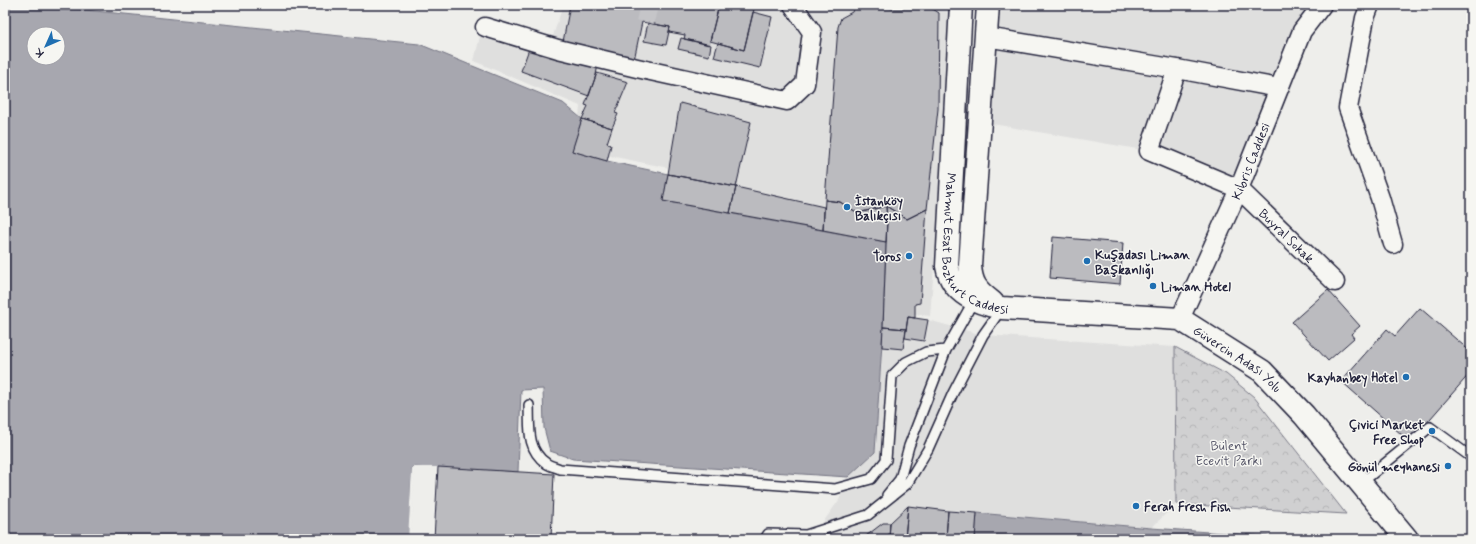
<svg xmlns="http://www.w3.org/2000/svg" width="1476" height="544" font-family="Mynerve,sans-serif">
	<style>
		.built { fill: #dfdfde }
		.park { fill: url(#park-crowns); stroke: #797986 }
		.water { fill: #a7a7af; stroke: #727281; fill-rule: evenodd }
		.pier { fill: #eeeeeb }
		.building { fill: #bbbbbf; stroke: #22223b }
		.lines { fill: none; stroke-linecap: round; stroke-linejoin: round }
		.street-tunnel { stroke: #c5c5c8; stroke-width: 18; stroke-dasharray: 18 9; stroke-linecap: butt }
		.lane-casing { stroke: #22223b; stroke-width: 12 }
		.street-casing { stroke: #22223b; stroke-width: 21 }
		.secondary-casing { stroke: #22223b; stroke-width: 25 }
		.lane { stroke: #f6f6f2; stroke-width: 9 }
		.street { stroke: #f6f6f2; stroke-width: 18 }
		.secondary { stroke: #f6f6f2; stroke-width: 22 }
		.poi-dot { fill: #1f6fb2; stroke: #f6f6f2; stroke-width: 1.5 }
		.labels { text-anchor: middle; stroke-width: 3; stroke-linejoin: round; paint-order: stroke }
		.street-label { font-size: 13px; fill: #22223b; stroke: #f6f6f2 }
		.poi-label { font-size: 13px; font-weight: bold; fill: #22223b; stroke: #f6f6f2; text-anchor: start }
		.park-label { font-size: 13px; fill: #565668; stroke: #f6f6f2 }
	</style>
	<defs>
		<pattern id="park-crowns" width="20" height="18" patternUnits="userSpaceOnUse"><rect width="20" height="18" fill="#d0d0d1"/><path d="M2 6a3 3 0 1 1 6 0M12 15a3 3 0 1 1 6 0" fill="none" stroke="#b2b2b4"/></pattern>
	</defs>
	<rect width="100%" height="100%" fill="#eeeeeb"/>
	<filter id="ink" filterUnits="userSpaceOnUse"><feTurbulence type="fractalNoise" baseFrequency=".025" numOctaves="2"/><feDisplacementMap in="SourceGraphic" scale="8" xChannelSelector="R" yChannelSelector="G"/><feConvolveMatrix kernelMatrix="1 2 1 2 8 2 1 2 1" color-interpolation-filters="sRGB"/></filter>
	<g filter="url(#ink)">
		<path class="built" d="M 563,5 L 955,5 L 930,316 L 890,311 L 891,240 L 884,237 L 668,198 L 674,169 L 576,149 L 580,106 L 474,61 L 484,20 L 553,36 Z
			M 989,5 L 1322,5 L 1239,189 L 1149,151 L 981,122 Z
			M 908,317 L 928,320 L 983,335 L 1175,347 L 1176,504 L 1151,528 L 978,513 L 975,539 L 811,539 L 839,500 L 848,477 L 875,452 L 883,327 L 906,329 Z"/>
		<path class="park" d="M 1175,347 L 1226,374 L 1254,397 L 1346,514 L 1176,504 Z"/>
		<path class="water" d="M 5,5 L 36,5 L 419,44 L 563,103 L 582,119 L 572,151 L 607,161 L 668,174 L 663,201 L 886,242 L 883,327 L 875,452 L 848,477 L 573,459 L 550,451 L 544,428 L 543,389 L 521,390 L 518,472 L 412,467 L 409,539 L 5,539 ZM 34,34 L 58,34 L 58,58 L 34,58 Z
			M 977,513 L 1151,528 L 1309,539 L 975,539 Z"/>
		<path class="pier" d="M 412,467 L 438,467 L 438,469 L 414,469 L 411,539 L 408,539 Z"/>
		<path class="building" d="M 570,5 L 652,5 L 648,23 L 642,22 L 634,60 L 563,42 Z
			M 652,5 L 719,5 L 709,45 L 684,39 L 685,35 L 669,32 L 670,27 L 648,23 Z
			M 719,5 L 755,5 L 744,50 L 710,41 Z
			M 858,5 L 887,5 L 892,9 L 902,9 L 909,5 L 927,5 L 939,13 L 938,109 L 927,209 L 907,219 L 886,206 L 858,213 L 840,202 L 825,200 L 838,27 L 841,18 L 852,12 L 855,7 Z
			M 753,12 L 772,17 L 760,68 L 714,57 L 718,43 L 744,50 Z
			M 648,23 L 670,27 L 666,45 L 644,41 Z
			M 681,38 L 711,45 L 709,56 L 678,49 Z
			M 529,49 L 598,64 L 596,75 L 589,96 L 521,71 Z
			M 597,73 L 628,82 L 615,113 L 618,114 L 612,128 L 582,119 L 588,106 L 585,105 Z
			M 680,103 L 751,122 L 736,187 L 668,174 Z
			M 582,119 L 612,128 L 607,143 L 611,145 L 607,161 L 572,151 Z
			M 668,174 L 736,187 L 730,213 L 663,201 Z
			M 736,187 L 824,207 L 823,230 L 730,213 Z
			M 825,200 L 840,202 L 858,213 L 886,206 L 887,220 L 886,242 L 823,230 Z
			M 886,206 L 907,219 L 927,209 L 920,303 L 915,304 L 915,318 L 908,317 L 906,329 L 883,327 L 887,220 Z
			M 1053,237 L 1123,243 L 1120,284 L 1050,278 Z
			M 1328,290 L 1360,326 L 1351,334 L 1354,338 L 1328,361 L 1292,322 Z
			M 1420,308 L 1471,352 L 1471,372 L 1410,442 L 1341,381 L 1387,329 L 1395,336 Z
			M 908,317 L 928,320 L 924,341 L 905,338 Z
			M 883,327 L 906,329 L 903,349 L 882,347 Z
			M 438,467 L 554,474 L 551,539 L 434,539 Z
			M 908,506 L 948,511 L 946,539 L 905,539 Z
			M 908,506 L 905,539 L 889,539 L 890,523 Z
			M 948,511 L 977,513 L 975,539 L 946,539 Z
			M 883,523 L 890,523 L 889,539 L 866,539 L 866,536 Z"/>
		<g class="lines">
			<path class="street-tunnel" d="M 645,22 L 649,5"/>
			<defs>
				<path id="lane" d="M 529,405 C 530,426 526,449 546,463 C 549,466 556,467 560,469 L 835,489 L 871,479 L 886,460 L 892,376 L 906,362 L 926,352 L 946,350
					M 1361,483 L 1430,427 L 1471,457
					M 887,495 L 900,479 L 909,446 L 946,350 L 974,300
					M 765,539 L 768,534 L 806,535 L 868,515 L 907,484 L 928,449 L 953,393 L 983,335 L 1002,308"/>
				<g id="street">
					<path d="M 1370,5 L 1365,18 L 1348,108 L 1380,198 L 1393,244"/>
					<path d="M 485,27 L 558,49 L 637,68 L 787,101 L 805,84 L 812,32 L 793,5"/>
					<path d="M 986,37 L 1177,69 L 1279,88"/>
					<path id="s1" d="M 1177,69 L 1149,151 L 1239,189 L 1335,282"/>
					<path id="s2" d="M 1180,319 L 1239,189 L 1302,31 L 1322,5"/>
				</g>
				<g id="secondary">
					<path id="s3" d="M 961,5 L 947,266 C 952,294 977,303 1002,308 L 1180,319 L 1262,371 L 1304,415 L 1407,539"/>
					<path d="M 988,5 L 970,265 C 971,284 977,291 992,302"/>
				</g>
			</defs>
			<use href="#lane" class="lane-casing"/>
			<use href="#street" class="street-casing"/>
			<use href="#secondary" class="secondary-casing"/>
			<use href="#lane" class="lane"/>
			<use href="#street" class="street"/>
			<use href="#secondary" class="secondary"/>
		</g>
	</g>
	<g class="poi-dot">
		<circle cx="847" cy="207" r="4"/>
		<circle cx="909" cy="256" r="4"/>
		<circle cx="1087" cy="261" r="4"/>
		<circle cx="1153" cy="286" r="4"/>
		<circle cx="1406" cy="377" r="4"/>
		<circle cx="1432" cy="431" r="4"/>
		<circle cx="1448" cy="466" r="4"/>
		<circle cx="1136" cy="506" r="4"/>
	</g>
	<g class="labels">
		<g class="street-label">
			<text dy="5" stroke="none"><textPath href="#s2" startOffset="173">Kibris Caddesi</textPath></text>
			<text dy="5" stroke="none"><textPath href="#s3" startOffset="255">Mahmut Esat Bozkurt Caddesi</textPath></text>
			<text dy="5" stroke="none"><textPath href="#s1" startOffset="251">Buyral Sokak</textPath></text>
			<text dy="5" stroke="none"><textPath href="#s3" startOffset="584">Güvercin Adası Yolu</textPath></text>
		</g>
		<g class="poi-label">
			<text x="855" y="205">İstanköy<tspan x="855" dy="15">Balıkçısı</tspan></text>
			<text x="1095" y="259">Kuşadası Liman<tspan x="1095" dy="15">Başkanlığı</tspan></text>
			<text x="901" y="261" text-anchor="end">Toros</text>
			<text x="1161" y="291">Liman Hotel</text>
			<text x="1398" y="382" text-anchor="end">Kayhanbey Hotel</text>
			<text x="1424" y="429" text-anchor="end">Çivici Market<tspan x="1424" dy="15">Free Shop</tspan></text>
			<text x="1440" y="471" text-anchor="end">Gönül meyhanesi</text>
			<text x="1144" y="511">Ferah Fresh Fish</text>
		</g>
		<g class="park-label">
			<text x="1229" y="450">Bülent<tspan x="1229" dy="15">Ecevit Parkı</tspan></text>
		</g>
	</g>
	<rect width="1476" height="544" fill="none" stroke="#f6f6f2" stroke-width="20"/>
	<rect x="10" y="10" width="1456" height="524" fill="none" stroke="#22223b" stroke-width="1.5" filter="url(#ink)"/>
	<g transform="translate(46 46) rotate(225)"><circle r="19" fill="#f6f6f2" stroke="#a1a1a9"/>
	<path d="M0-3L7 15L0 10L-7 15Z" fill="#1f6fb2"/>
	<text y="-6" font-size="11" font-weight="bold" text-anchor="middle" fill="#22223b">K</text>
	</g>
</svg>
